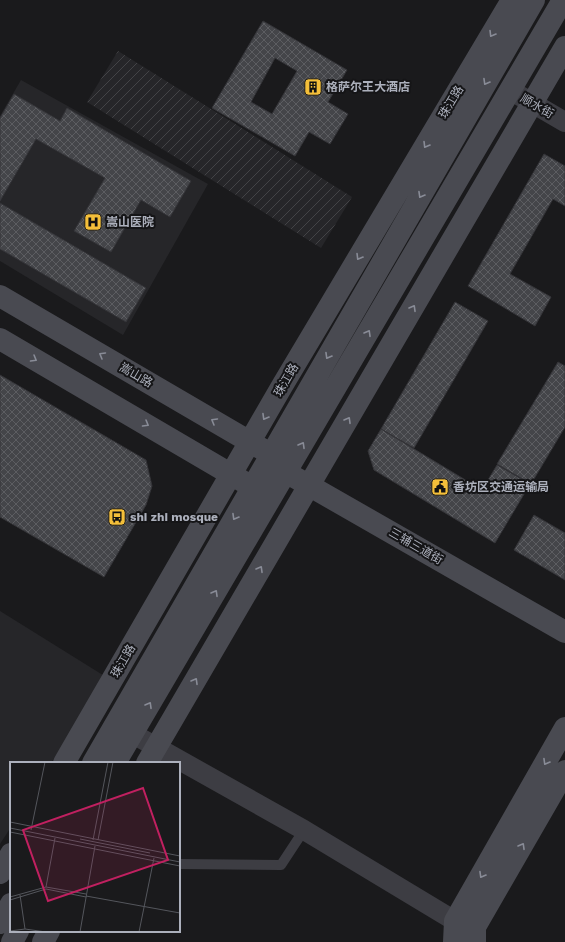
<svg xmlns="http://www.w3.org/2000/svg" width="565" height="942" font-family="'Work Sans','Noto Sans SC',sans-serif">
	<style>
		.built { fill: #262629 }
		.industrial { fill: url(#industrial-furrows) }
		.building { fill: url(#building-cross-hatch); stroke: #343438; fill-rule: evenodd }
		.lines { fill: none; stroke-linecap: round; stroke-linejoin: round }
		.lane { stroke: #3d3d43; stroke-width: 10 }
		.street { stroke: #3d3d43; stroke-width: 20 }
		.secondary { stroke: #494a51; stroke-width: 22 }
		.oneway { stroke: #898c97 }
		.labels { text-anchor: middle; stroke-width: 4; stroke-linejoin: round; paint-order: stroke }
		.poi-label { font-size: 12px; font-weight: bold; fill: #acb0bc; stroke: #151517; text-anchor: start }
		.street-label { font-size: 12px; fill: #acb0bc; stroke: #151517 }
		.inset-road { fill: none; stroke: #54565c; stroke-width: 1 }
		.view { fill: #c12060; fill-opacity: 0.15; stroke: #c12060; stroke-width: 2 }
		.inset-edge { fill: none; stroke: #acb0bc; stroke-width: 2 }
	</style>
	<defs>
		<pattern id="industrial-furrows" width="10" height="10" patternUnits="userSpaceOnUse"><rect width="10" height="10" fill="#262629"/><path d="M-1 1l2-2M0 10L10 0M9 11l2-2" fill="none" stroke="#434346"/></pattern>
		<pattern id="building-cross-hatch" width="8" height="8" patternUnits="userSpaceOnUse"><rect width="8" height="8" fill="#444549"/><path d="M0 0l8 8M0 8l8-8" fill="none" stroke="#5c5d61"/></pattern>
	</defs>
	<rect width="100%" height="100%" fill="#1a1a1c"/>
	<path class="built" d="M 21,80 L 208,184 L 123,335 L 0,261 L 0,116 Z
		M 0,611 L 106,677 L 51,763 L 11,763 L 11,827 L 0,844 Z"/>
	<path class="industrial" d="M 118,51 L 352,197 L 321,248 L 87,102 Z"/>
	<path class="building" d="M 263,21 L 347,70 L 328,102 L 348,114 L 330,144 L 309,132 L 295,156 L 212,108 ZM 275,58 L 297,71 L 272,114 L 251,102 Z
		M 14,94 L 60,121 L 67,108 L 191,181 L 170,217 L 141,200 L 111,252 L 74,231 L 105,178 L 36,139 L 0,201 L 0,118 Z
		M 544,154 L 565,166 L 565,206 L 553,199 L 510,274 L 551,297 L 535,326 L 468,286 Z
		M 0,203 L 146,288 L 126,322 L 0,249 Z
		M 455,302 L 488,321 L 414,448 L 381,429 Z
		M 558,362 L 565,366 L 565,427 L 531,484 L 497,464 Z
		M 0,375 L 146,460 L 152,486 L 146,505 L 104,577 L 0,517 Z
		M 381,429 L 482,490 L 497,465 L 530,484 L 495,543 L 374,470 L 368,451 Z
		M 534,515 L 565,533 L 565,580 L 514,550 Z"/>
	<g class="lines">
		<path class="lane" d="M 179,864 L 281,865 L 304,830"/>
		<path class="street" d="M 510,90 L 565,122
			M 133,734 L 304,830 L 455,921"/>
		<path class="secondary" d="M 0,296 L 262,449
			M 0,339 L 244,482
			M 296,478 L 565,632
			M 64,763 L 282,386 L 512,0
			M 93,763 L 534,0
			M 115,763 L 563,0
			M 147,763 L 565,47
			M 0,873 L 11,854
			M 0,923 L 11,904
			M 12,942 L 18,931
			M 43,942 L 49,931
			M 454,942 L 455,921 L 565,728
			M 475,942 L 475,927 L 565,771"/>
	</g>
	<defs><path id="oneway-chevron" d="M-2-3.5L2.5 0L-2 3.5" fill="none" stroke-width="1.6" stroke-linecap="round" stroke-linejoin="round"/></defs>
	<g class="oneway">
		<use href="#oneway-chevron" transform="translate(492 34) rotate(121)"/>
		<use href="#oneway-chevron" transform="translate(486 82) rotate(120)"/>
		<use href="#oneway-chevron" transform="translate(426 145) rotate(121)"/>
		<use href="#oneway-chevron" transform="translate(421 195) rotate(120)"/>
		<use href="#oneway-chevron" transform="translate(359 257) rotate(121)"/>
		<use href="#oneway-chevron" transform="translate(413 308) rotate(-60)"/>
		<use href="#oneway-chevron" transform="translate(368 333) rotate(-60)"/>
		<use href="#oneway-chevron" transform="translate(102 355) rotate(-150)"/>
		<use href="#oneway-chevron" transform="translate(328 356) rotate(120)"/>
		<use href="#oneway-chevron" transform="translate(34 359) rotate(30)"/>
		<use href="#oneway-chevron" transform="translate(265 417) rotate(120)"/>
		<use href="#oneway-chevron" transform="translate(348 420) rotate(-60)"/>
		<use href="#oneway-chevron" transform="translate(214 421) rotate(-150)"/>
		<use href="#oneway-chevron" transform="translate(146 424) rotate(30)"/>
		<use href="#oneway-chevron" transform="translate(302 445) rotate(-60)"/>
		<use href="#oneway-chevron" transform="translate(235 517) rotate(120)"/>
		<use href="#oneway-chevron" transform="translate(260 569) rotate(-60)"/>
		<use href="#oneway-chevron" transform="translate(215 593) rotate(-60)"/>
		<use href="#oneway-chevron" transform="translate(195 681) rotate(-60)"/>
		<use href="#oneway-chevron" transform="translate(149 705) rotate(-60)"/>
		<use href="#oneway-chevron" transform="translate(546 762) rotate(120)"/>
		<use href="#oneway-chevron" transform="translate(522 846) rotate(-60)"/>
		<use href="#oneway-chevron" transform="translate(482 875) rotate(120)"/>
	</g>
	<defs>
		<symbol id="building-square" viewBox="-11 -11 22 22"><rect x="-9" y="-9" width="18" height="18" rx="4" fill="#f4bf3a" stroke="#151517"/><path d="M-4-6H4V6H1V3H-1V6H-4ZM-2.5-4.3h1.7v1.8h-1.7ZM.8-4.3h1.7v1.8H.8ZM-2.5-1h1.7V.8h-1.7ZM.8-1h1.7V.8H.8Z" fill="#111"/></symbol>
		<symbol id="hospital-square" viewBox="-11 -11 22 22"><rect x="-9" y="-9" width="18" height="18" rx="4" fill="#f4bf3a" stroke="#151517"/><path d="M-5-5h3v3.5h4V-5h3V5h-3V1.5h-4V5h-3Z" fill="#111"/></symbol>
		<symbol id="civic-square" viewBox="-11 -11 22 22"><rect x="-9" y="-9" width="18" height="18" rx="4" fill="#f4bf3a" stroke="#151517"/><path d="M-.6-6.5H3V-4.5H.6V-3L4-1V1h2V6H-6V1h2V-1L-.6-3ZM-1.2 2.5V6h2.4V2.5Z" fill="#111"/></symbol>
		<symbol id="bus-square" viewBox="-11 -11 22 22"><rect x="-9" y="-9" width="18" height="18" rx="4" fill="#f4bf3a" stroke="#151517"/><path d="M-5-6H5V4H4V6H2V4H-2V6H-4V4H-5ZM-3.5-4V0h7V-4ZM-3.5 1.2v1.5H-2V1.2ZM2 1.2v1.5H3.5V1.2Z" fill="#111"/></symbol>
	</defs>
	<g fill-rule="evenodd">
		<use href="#building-square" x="303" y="77" width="20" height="20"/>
		<use href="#hospital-square" x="83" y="212" width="20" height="20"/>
		<use href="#civic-square" x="430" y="477" width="20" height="20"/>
		<use href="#bus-square" x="107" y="507" width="20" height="20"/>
	</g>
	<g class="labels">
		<g class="poi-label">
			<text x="326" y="91">格萨尔王大酒店</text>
			<text x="106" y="226">嵩山医院</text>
			<text x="453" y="491">香坊区交通运输局</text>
			<text x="130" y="521">shi zhi mosque</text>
		</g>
		<g class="street-label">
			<text transform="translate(451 102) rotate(-59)" y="4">珠江路</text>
			<text transform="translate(537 106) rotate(30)" y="4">顺水街</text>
			<text transform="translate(136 375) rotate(30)" y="4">嵩山路</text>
			<text transform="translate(286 380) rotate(-60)" y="4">珠江路</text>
			<text transform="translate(416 546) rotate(30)" y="4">三辅三道街</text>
			<text transform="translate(123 661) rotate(-60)" y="4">珠江路</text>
		</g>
	</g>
	<g transform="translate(10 762)">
		<rect width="170" height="170" fill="#1a1a1c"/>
		<path class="inset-road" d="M 0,60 L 170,94M 0,66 L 170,100M 21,68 L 35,0M 0,70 L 170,104M 70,77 L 140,91M 83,78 L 98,0M 88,78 L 103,0M 36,125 L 45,76M 10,133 L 15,167M 76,134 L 170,151M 0,135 L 36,125 L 76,132M 0,138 L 36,127 L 76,135M 0,169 L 15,167 L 36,170M 70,170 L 85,84M 129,170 L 144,96"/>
		<path class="view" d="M 133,26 L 158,98 L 38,139 L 13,68 Z"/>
		<rect width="170" height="170" class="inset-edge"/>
	</g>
</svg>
